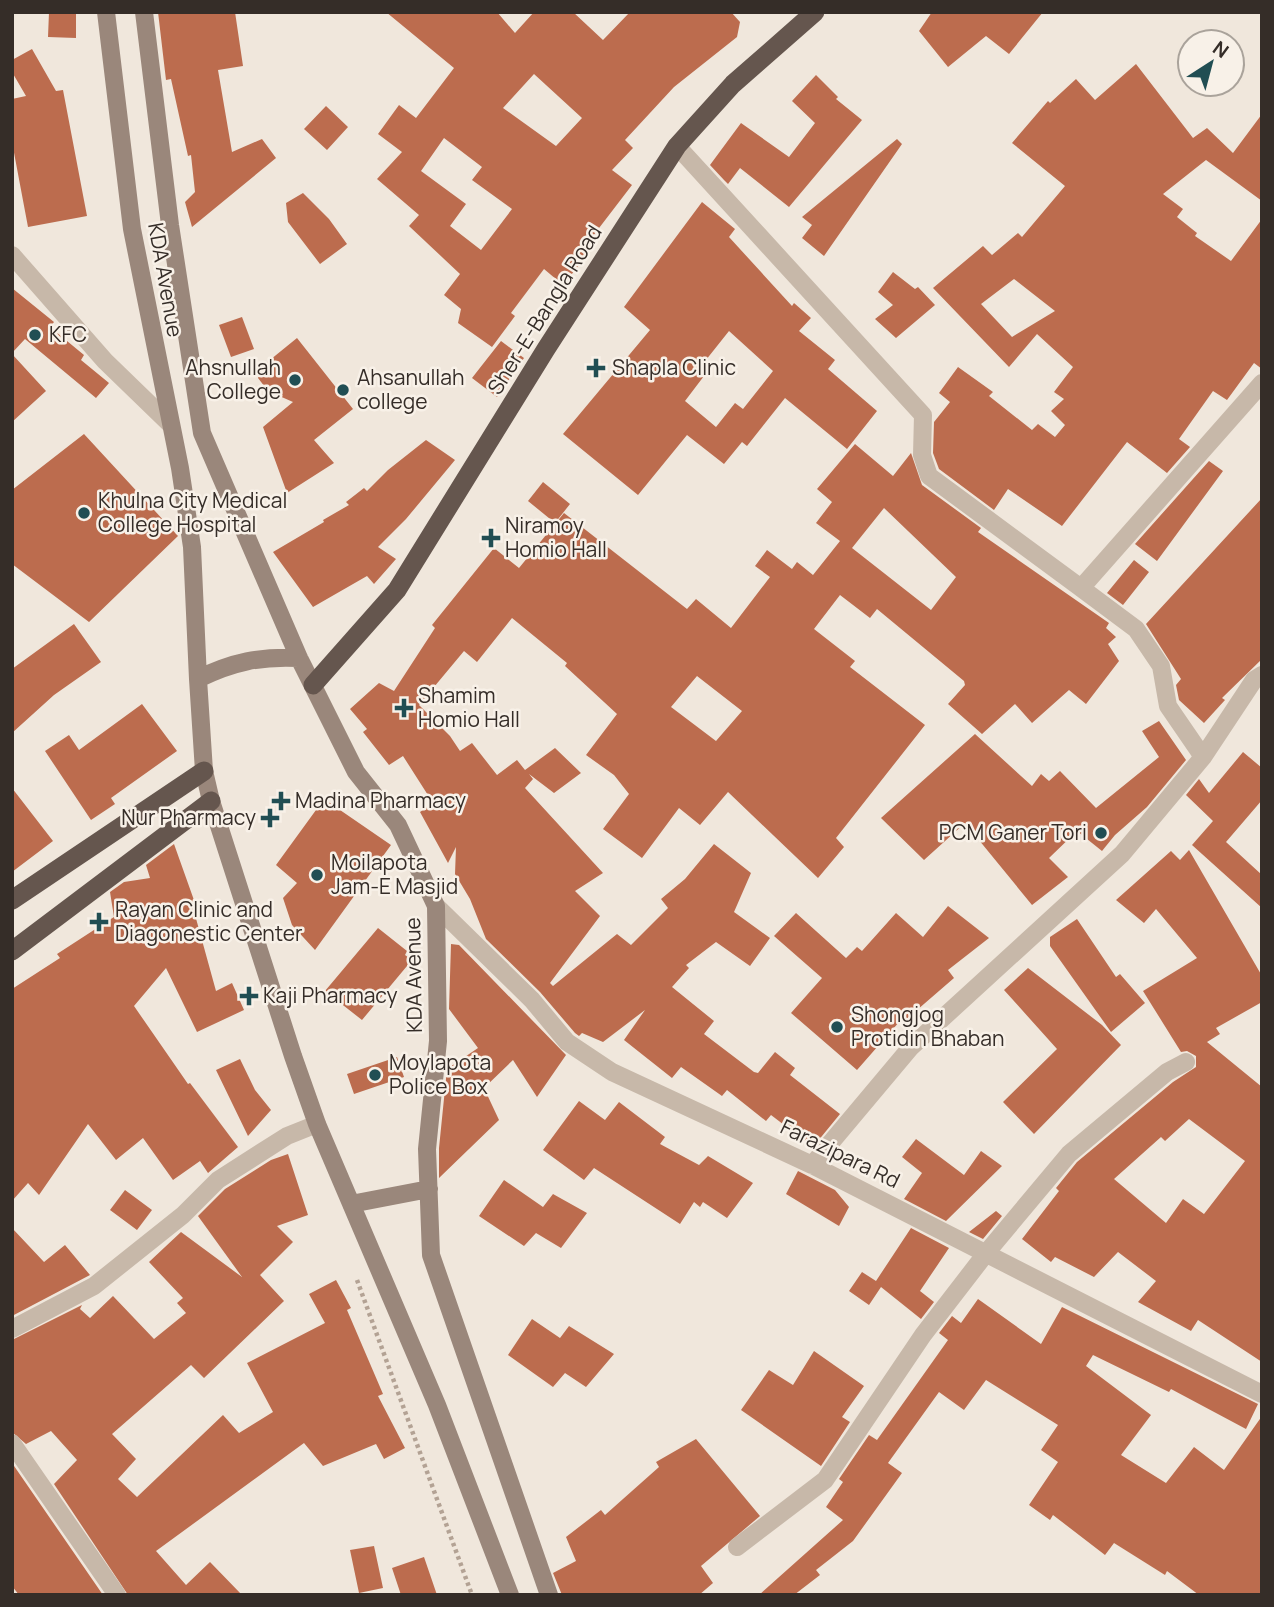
<svg xmlns="http://www.w3.org/2000/svg" width="1274" height="1607" font-family="Manrope,sans-serif">
	<style>
		.building { fill: #bc6c4e; fill-rule: evenodd }
		.lines { fill: none; stroke-linecap: round; stroke-linejoin: round }
		.path { stroke: #b3a294; stroke-width: 4.5; stroke-dasharray: 3.5 3.5; stroke-linecap: butt }
		.minor { stroke: #c7b8a9; stroke-width: 18 }
		.secondary { stroke: #9a877b; stroke-width: 18 }
		.trunk { stroke: #65564e; stroke-width: 19 }
		.poi-dot { fill: #214e53; stroke: #f8f1e8; stroke-width: 2.5 }
		.labels { text-anchor: middle; stroke-width: 5; stroke-linejoin: round; paint-order: stroke }
		.street-label { font-size: 21px; fill: #352d28; stroke: #f8f1e8 }
		.poi-label { font-size: 21px; fill: #352d28; stroke: #f8f1e8; text-anchor: start }
	</style>
	<rect width="100%" height="100%" fill="#f0e7dc"/>
	<path class="building" d="M 49,12 L 76,12 L 76,38 L 48,37 Z
		M 158,12 L 235,12 L 243,66 L 218,70 L 232,152 L 262,139 L 276,158 L 192,227 L 185,202 L 195,192 L 191,155 L 188,156 L 171,79 L 166,80 Z
		M 386,12 L 497,12 L 515,33 L 534,12 L 573,12 L 603,40 L 630,12 L 731,12 L 740,22 L 737,37 L 674,87 L 625,140 L 633,148 L 612,170 L 632,185 L 583,249 L 588,254 L 563,285 L 544,269 L 511,313 L 515,316 L 492,347 L 458,323 L 461,309 L 444,295 L 460,274 L 409,226 L 419,215 L 377,179 L 402,152 L 378,134 L 399,105 L 416,118 L 454,68 ZM 534,74 L 582,118 L 556,146 L 503,108 ZM 444,138 L 482,167 L 472,180 L 512,209 L 481,250 L 450,226 L 466,204 L 421,171 Z
		M 932,12 L 1043,12 L 1009,54 L 986,36 L 948,67 L 919,31 Z
		M 32,49 L 56,91 L 63,90 L 87,216 L 28,227 L 12,142 L 12,99 L 26,96 L 12,72 L 12,60 Z
		M 1136,64 L 1193,138 L 1207,128 L 1233,153 L 1262,114 L 1262,201 L 1206,160 L 1163,194 L 1183,209 L 1177,217 L 1197,233 L 1195,236 L 1231,261 L 1262,219 L 1262,369 L 1254,363 L 1227,400 L 1213,391 L 1179,439 L 1190,447 L 1167,473 L 1127,442 L 1062,526 L 1008,489 L 994,510 L 939,469 L 933,453 L 934,422 L 950,402 L 939,393 L 958,367 L 993,392 L 989,396 L 1032,430 L 1038,424 L 1055,437 L 1065,425 L 1051,411 L 1064,399 L 1054,392 L 1073,367 L 1037,334 L 1009,367 L 933,288 L 983,246 L 992,255 L 1018,233 L 1022,237 L 1065,186 L 1012,143 L 1048,101 L 1050,103 L 1076,79 L 1095,100 ZM 1014,279 L 1055,311 L 1012,337 L 981,304 Z
		M 816,75 L 838,97 L 836,99 L 862,120 L 789,207 L 740,168 L 728,184 L 724,180 L 710,165 L 741,123 L 789,157 L 815,123 L 792,101 Z
		M 326,106 L 348,127 L 327,150 L 304,129 Z
		M 897,139 L 902,144 L 824,256 L 802,238 L 812,225 L 802,217 Z
		M 303,193 L 329,219 L 347,244 L 320,264 L 288,222 L 286,203 Z
		M 702,202 L 735,229 L 729,237 L 792,306 L 794,303 L 811,318 L 799,331 L 835,360 L 828,369 L 877,411 L 847,449 L 785,398 L 747,446 L 742,442 L 724,464 L 687,435 L 638,495 L 563,434 L 650,330 L 624,307 ZM 729,331 L 773,371 L 743,409 L 735,403 L 716,427 L 685,401 L 704,376 L 698,370 Z
		M 893,272 L 915,289 L 918,287 L 935,305 L 896,338 L 875,319 L 893,305 L 878,292 Z
		M 12,288 L 54,322 L 50,327 L 84,355 L 81,360 L 109,383 L 96,398 L 25,339 L 12,353 Z
		M 242,317 L 254,349 L 231,357 L 219,325 Z
		M 297,338 L 353,409 L 314,440 L 334,463 L 287,493 L 263,427 L 293,402 L 268,391 L 258,378 L 265,364 Z
		M 501,341 L 524,358 L 497,397 L 472,378 Z
		M 12,354 L 46,391 L 12,422 Z
		M 84,434 L 178,536 L 89,622 L 12,564 L 12,490 Z
		M 426,440 L 455,460 L 406,519 L 378,547 L 396,559 L 374,584 L 367,576 L 313,607 L 273,552 L 324,522 L 323,520 L 349,505 L 346,502 L 364,488 L 367,491 L 388,470 Z
		M 855,444 L 893,476 L 911,453 L 922,485 L 981,528 L 978,532 L 1109,623 L 1106,628 L 1116,637 L 1108,644 L 1119,661 L 1086,704 L 1069,690 L 1032,723 L 1015,704 L 982,734 L 948,704 L 965,685 L 964,681 L 877,609 L 870,618 L 840,595 L 814,629 L 855,661 L 850,667 L 925,725 L 836,838 L 844,847 L 818,878 L 728,792 L 700,825 L 679,808 L 642,858 L 603,829 L 629,794 L 614,775 L 586,755 L 617,714 L 565,666 L 567,663 L 512,618 L 477,662 L 464,651 L 419,705 L 450,736 L 460,751 L 472,743 L 497,775 L 517,760 L 525,770 L 555,748 L 581,773 L 554,793 L 529,774 L 533,779 L 525,788 L 603,873 L 575,891 L 600,916 L 550,983 L 553,986 L 617,934 L 631,945 L 668,908 L 661,899 L 685,879 L 714,844 L 751,873 L 734,912 L 770,938 L 750,966 L 716,942 L 686,965 L 689,968 L 672,987 L 714,1021 L 704,1034 L 754,1072 L 758,1073 L 775,1052 L 795,1068 L 790,1075 L 840,1114 L 813,1147 L 771,1115 L 766,1121 L 727,1090 L 722,1096 L 681,1067 L 672,1078 L 624,1040 L 645,1010 L 603,1042 L 582,1033 L 579,1036 L 575,1033 L 540,992 L 486,939 L 470,899 L 455,874 L 456,847 L 448,863 L 420,812 L 433,803 L 403,756 L 389,765 L 363,732 L 367,729 L 350,709 L 379,683 L 394,691 L 435,628 L 432,625 L 494,548 L 519,568 L 564,513 L 687,609 L 696,599 L 731,628 L 770,577 L 755,566 L 767,550 L 792,569 L 797,562 L 813,575 L 840,541 L 816,523 L 832,502 L 817,489 ZM 884,508 L 956,577 L 931,610 L 852,548 ZM 697,676 L 742,711 L 716,741 L 671,707 Z
		M 1209,461 L 1223,471 L 1157,561 L 1135,544 Z
		M 543,482 L 570,504 L 555,523 L 528,501 Z
		M 1262,498 L 1262,659 L 1222,698 L 1225,700 L 1204,723 L 1179,700 L 1176,685 L 1181,679 L 1146,624 Z
		M 1134,560 L 1149,572 L 1123,605 L 1107,593 Z
		M 74,624 L 101,662 L 54,695 L 12,733 L 12,669 Z
		M 142,704 L 177,751 L 111,798 L 115,804 L 91,820 L 45,751 L 69,735 L 79,750 Z
		M 1159,721 L 1186,760 L 1147,807 L 1115,835 L 1102,851 L 1077,831 L 1049,858 L 1068,877 L 1032,905 L 965,823 L 924,860 L 881,818 L 975,734 L 1032,786 L 1041,774 L 1049,781 L 1060,771 L 1096,808 L 1159,757 L 1142,731 Z
		M 1243,752 L 1262,768 L 1262,800 L 1226,842 L 1262,875 L 1262,908 L 1192,845 L 1213,821 L 1186,795 L 1199,779 L 1209,793 Z
		M 12,788 L 53,841 L 12,872 Z
		M 324,799 L 391,845 L 315,950 L 292,925 L 283,898 L 297,883 L 276,865 Z
		M 174,844 L 195,903 L 192,904 L 216,991 L 232,983 L 244,1010 L 197,1032 L 166,968 L 134,1006 L 188,1084 L 190,1083 L 238,1147 L 208,1173 L 200,1161 L 173,1180 L 143,1138 L 116,1160 L 88,1124 L 39,1195 L 28,1183 L 12,1201 L 12,989 L 60,958 L 57,954 L 114,917 L 110,892 L 124,882 L 150,878 L 146,865 Z
		M 1189,850 L 1262,976 L 1262,1002 L 1216,1028 L 1220,1034 L 1207,1042 L 1262,1087 L 1262,1362 L 1198,1320 L 1191,1331 L 1138,1302 L 1156,1281 L 1118,1252 L 1094,1277 L 1055,1257 L 1051,1262 L 1022,1239 L 1059,1191 L 1056,1188 L 1077,1162 L 1173,1082 L 1196,1067 L 1196,1056 L 1187,1051 L 1181,1052 L 1143,991 L 1197,958 L 1156,909 L 1144,923 L 1116,900 L 1171,851 L 1180,860 ZM 1189,1119 L 1245,1161 L 1204,1214 L 1183,1199 L 1166,1223 L 1114,1179 L 1161,1137 L 1165,1141 Z
		M 948,906 L 989,938 L 948,970 L 954,978 L 902,1023 L 900,1021 L 857,1070 L 791,1013 L 822,978 L 774,936 L 796,913 L 846,958 L 857,947 L 862,951 L 896,913 L 923,937 Z
		M 1077,919 L 1116,977 L 1120,974 L 1145,1003 L 1111,1032 L 1050,946 L 1050,937 Z
		M 378,928 L 407,951 L 405,955 L 412,960 L 362,1020 L 325,991 Z
		M 451,944 L 459,945 L 566,1055 L 537,1097 L 513,1060 L 484,1088 L 499,1120 L 439,1178 L 439,1148 L 447,1069 L 478,1048 L 449,1009 Z
		M 1028,968 L 1102,1025 L 1121,1045 L 1034,1134 L 1003,1102 L 1057,1049 L 1004,990 Z
		M 397,1057 L 404,1077 L 354,1094 L 347,1074 Z
		M 240,1059 L 255,1090 L 271,1110 L 248,1136 L 216,1070 Z
		M 579,1101 L 605,1120 L 619,1102 L 665,1137 L 660,1144 L 699,1165 L 708,1156 L 753,1183 L 727,1218 L 703,1202 L 700,1207 L 694,1202 L 680,1224 L 594,1168 L 584,1180 L 543,1150 Z
		M 916,1139 L 964,1175 L 981,1151 L 1002,1166 L 946,1221 L 904,1199 L 922,1173 L 902,1157 Z
		M 288,1154 L 308,1215 L 277,1226 L 293,1242 L 260,1275 L 284,1301 L 204,1378 L 191,1365 L 112,1434 L 136,1459 L 118,1479 L 137,1497 L 223,1415 L 239,1433 L 273,1412 L 247,1363 L 325,1323 L 309,1294 L 336,1280 L 351,1308 L 347,1310 L 383,1394 L 378,1396 L 405,1448 L 384,1459 L 376,1444 L 323,1466 L 304,1443 L 156,1551 L 186,1585 L 210,1562 L 242,1595 L 128,1595 L 54,1484 L 77,1460 L 51,1431 L 26,1444 L 12,1432 L 12,1340 L 82,1305 L 80,1309 L 90,1318 L 113,1296 L 154,1339 L 186,1313 L 177,1303 L 183,1298 L 149,1262 L 181,1232 L 242,1277 L 198,1216 L 225,1189 L 271,1160 Z
		M 798,1171 L 835,1190 L 849,1207 L 839,1226 L 786,1194 Z
		M 504,1180 L 543,1207 L 553,1194 L 587,1213 L 561,1248 L 536,1233 L 524,1246 L 479,1216 Z
		M 125,1190 L 152,1210 L 137,1230 L 110,1210 Z
		M 996,1211 L 1002,1216 L 983,1239 L 969,1232 Z
		M 12,1228 L 44,1262 L 65,1245 L 90,1275 L 12,1316 Z
		M 911,1228 L 949,1248 L 920,1291 L 934,1302 L 921,1319 L 881,1287 L 869,1305 L 849,1291 L 862,1272 L 876,1281 Z
		M 978,1299 L 1041,1344 L 1062,1307 L 1258,1404 L 1246,1429 L 1171,1389 L 1169,1392 L 1093,1355 L 1086,1366 L 1151,1415 L 1121,1455 L 1166,1483 L 1194,1447 L 1224,1470 L 1262,1416 L 1262,1595 L 1199,1595 L 1167,1571 L 1165,1575 L 1114,1543 L 1105,1555 L 1053,1515 L 1050,1520 L 1029,1505 L 1058,1462 L 1041,1450 L 1058,1425 L 986,1380 L 964,1410 L 939,1392 L 888,1463 L 902,1473 L 853,1541 L 816,1570 L 820,1575 L 794,1595 L 759,1595 L 843,1520 L 826,1507 L 843,1482 L 839,1479 L 869,1435 L 877,1440 L 948,1340 L 939,1333 L 952,1316 L 961,1323 Z
		M 532,1319 L 560,1338 L 569,1326 L 614,1354 L 586,1387 L 565,1373 L 553,1387 L 508,1355 Z
		M 814,1351 L 864,1386 L 842,1417 L 850,1422 L 821,1466 L 741,1410 L 769,1370 L 793,1385 Z
		M 696,1439 L 760,1516 L 701,1566 L 713,1583 L 699,1595 L 562,1595 L 553,1573 L 576,1561 L 566,1537 L 601,1510 L 605,1515 L 659,1467 L 656,1462 Z
		M 12,1463 L 103,1595 L 19,1595 L 12,1586 Z
		M 374,1546 L 383,1588 L 359,1593 L 350,1550 Z
		M 424,1557 L 437,1595 L 401,1595 L 392,1568 Z"/>
	<g class="lines">
		<path class="path" d="M 357,1280 L 472,1595"/>
		<path class="minor" d="M 677,146 L 923,415 L 922,455 L 929,476 L 1081,588
			M 12,255 L 105,361 L 169,423
			M 1203,757 L 1168,706 L 1161,666 L 1136,629 L 1081,588 L 1262,383
			M 436,906 L 532,1000 L 567,1042 L 612,1072 L 812,1165 L 1262,1394
			M 812,1165 L 911,1047 L 1122,854 L 1203,757 L 1254,680 L 1262,675
			M 12,1329 L 94,1286 L 183,1215 L 218,1180 L 287,1136 L 317,1124
			M 12,1443 L 117,1595
			M 737,1547 L 825,1480 L 923,1335 L 987,1252 L 1069,1154 L 1167,1072 L 1186,1062"/>
		<path class="secondary" d="M 106,12 L 132,229 L 180,468 L 192,547 L 198,679
			M 144,12 L 170,225 L 202,433 L 299,658 L 356,772 L 398,825 L 436,906 L 438,1041 L 427,1149 L 431,1255 L 549,1595
			M 299,658 C 261,656 232,662 198,679 L 204,771 L 211,801 L 293,1056 L 317,1124 L 437,1405 L 510,1595
			M 351,1204 L 429,1189"/>
		<path class="trunk" d="M 313,685 L 397,590 L 546,349 L 677,146 L 733,84 L 815,12
			M 12,900 L 204,771
			M 12,951 L 211,801"/>
	</g>
	<g class="poi-dot">
		<circle cx="35" cy="335" r="7"/>
		<path d="M592.5 357.5h7v7h7v7h-7v7h-7v-7h-7v-7h7z"/>
		<circle cx="295" cy="380" r="7"/>
		<circle cx="343" cy="390" r="7"/>
		<circle cx="84" cy="513" r="7"/>
		<path d="M487.5 527.5h7v7h7v7h-7v7h-7v-7h-7v-7h7z"/>
		<path d="M400.5 697.5h7v7h7v7h-7v7h-7v-7h-7v-7h7z"/>
		<path d="M277.5 790.5h7v7h7v7h-7v7h-7v-7h-7v-7h7z"/>
		<path d="M266.5 807.5h7v7h7v7h-7v7h-7v-7h-7v-7h7z"/>
		<circle cx="1101" cy="833" r="7"/>
		<circle cx="317" cy="875" r="7"/>
		<path d="M95.5 911.5h7v7h7v7h-7v7h-7v-7h-7v-7h7z"/>
		<path d="M245.5 985.5h7v7h7v7h-7v7h-7v-7h-7v-7h7z"/>
		<circle cx="837" cy="1027" r="7"/>
		<circle cx="375" cy="1075" r="7"/>
	</g>
	<g class="labels">
		<g class="street-label">
			<text transform="translate(165 280) rotate(80)" y="7">KDA Avenue</text>
			<text transform="translate(545 310) rotate(-58)" y="7">Sher-E-Bangla Road</text>
			<text transform="translate(414 975) rotate(-91)" y="7">KDA Avenue</text>
			<text transform="translate(840 1154) rotate(26)" y="7">Farazipara Rd</text>
		</g>
		<g class="poi-label">
			<text x="49" y="342">KFC</text>
			<text x="281" y="375" text-anchor="end">Ahsnullah<tspan x="281" dy="24">College</tspan></text>
			<text x="612" y="375">Shapla Clinic</text>
			<text x="357" y="385">Ahsanullah<tspan x="357" dy="24">college</tspan></text>
			<text x="98" y="508">Khulna City Medical<tspan x="98" dy="24">College Hospital</tspan></text>
			<text x="505" y="533">Niramoy<tspan x="505" dy="24">Homio Hall</tspan></text>
			<text x="418" y="703">Shamim<tspan x="418" dy="24">Homio Hall</tspan></text>
			<text x="295" y="808">Madina Pharmacy</text>
			<text x="256" y="825" text-anchor="end">Nur Pharmacy</text>
			<text x="1087" y="840" text-anchor="end">PCM Ganer Tori</text>
			<text x="331" y="870">Moilapota<tspan x="331" dy="24">Jam-E Masjid</tspan></text>
			<text x="115" y="917">Rayan Clinic and<tspan x="115" dy="24">Diagonestic Center</tspan></text>
			<text x="263" y="1003">Kaji Pharmacy</text>
			<text x="851" y="1022">Shongjog<tspan x="851" dy="24">Protidin Bhaban</tspan></text>
			<text x="389" y="1070">Moylapota<tspan x="389" dy="24">Police Box</tspan></text>
		</g>
	</g>
	<rect width="1274" height="1607" fill="none" stroke="#352d28" stroke-width="28"/>
	<g transform="translate(1211 63) rotate(36)"><circle r="33" fill="#f8f1e8" stroke="#aaa39b" stroke-width="2"/>
	<path d="M0-5L12 26L0 18L-12 26Z" fill="#214e53"/>
	<text y="-10" font-size="19" font-weight="bold" text-anchor="middle" fill="#352d28">N</text>
	</g>
</svg>
